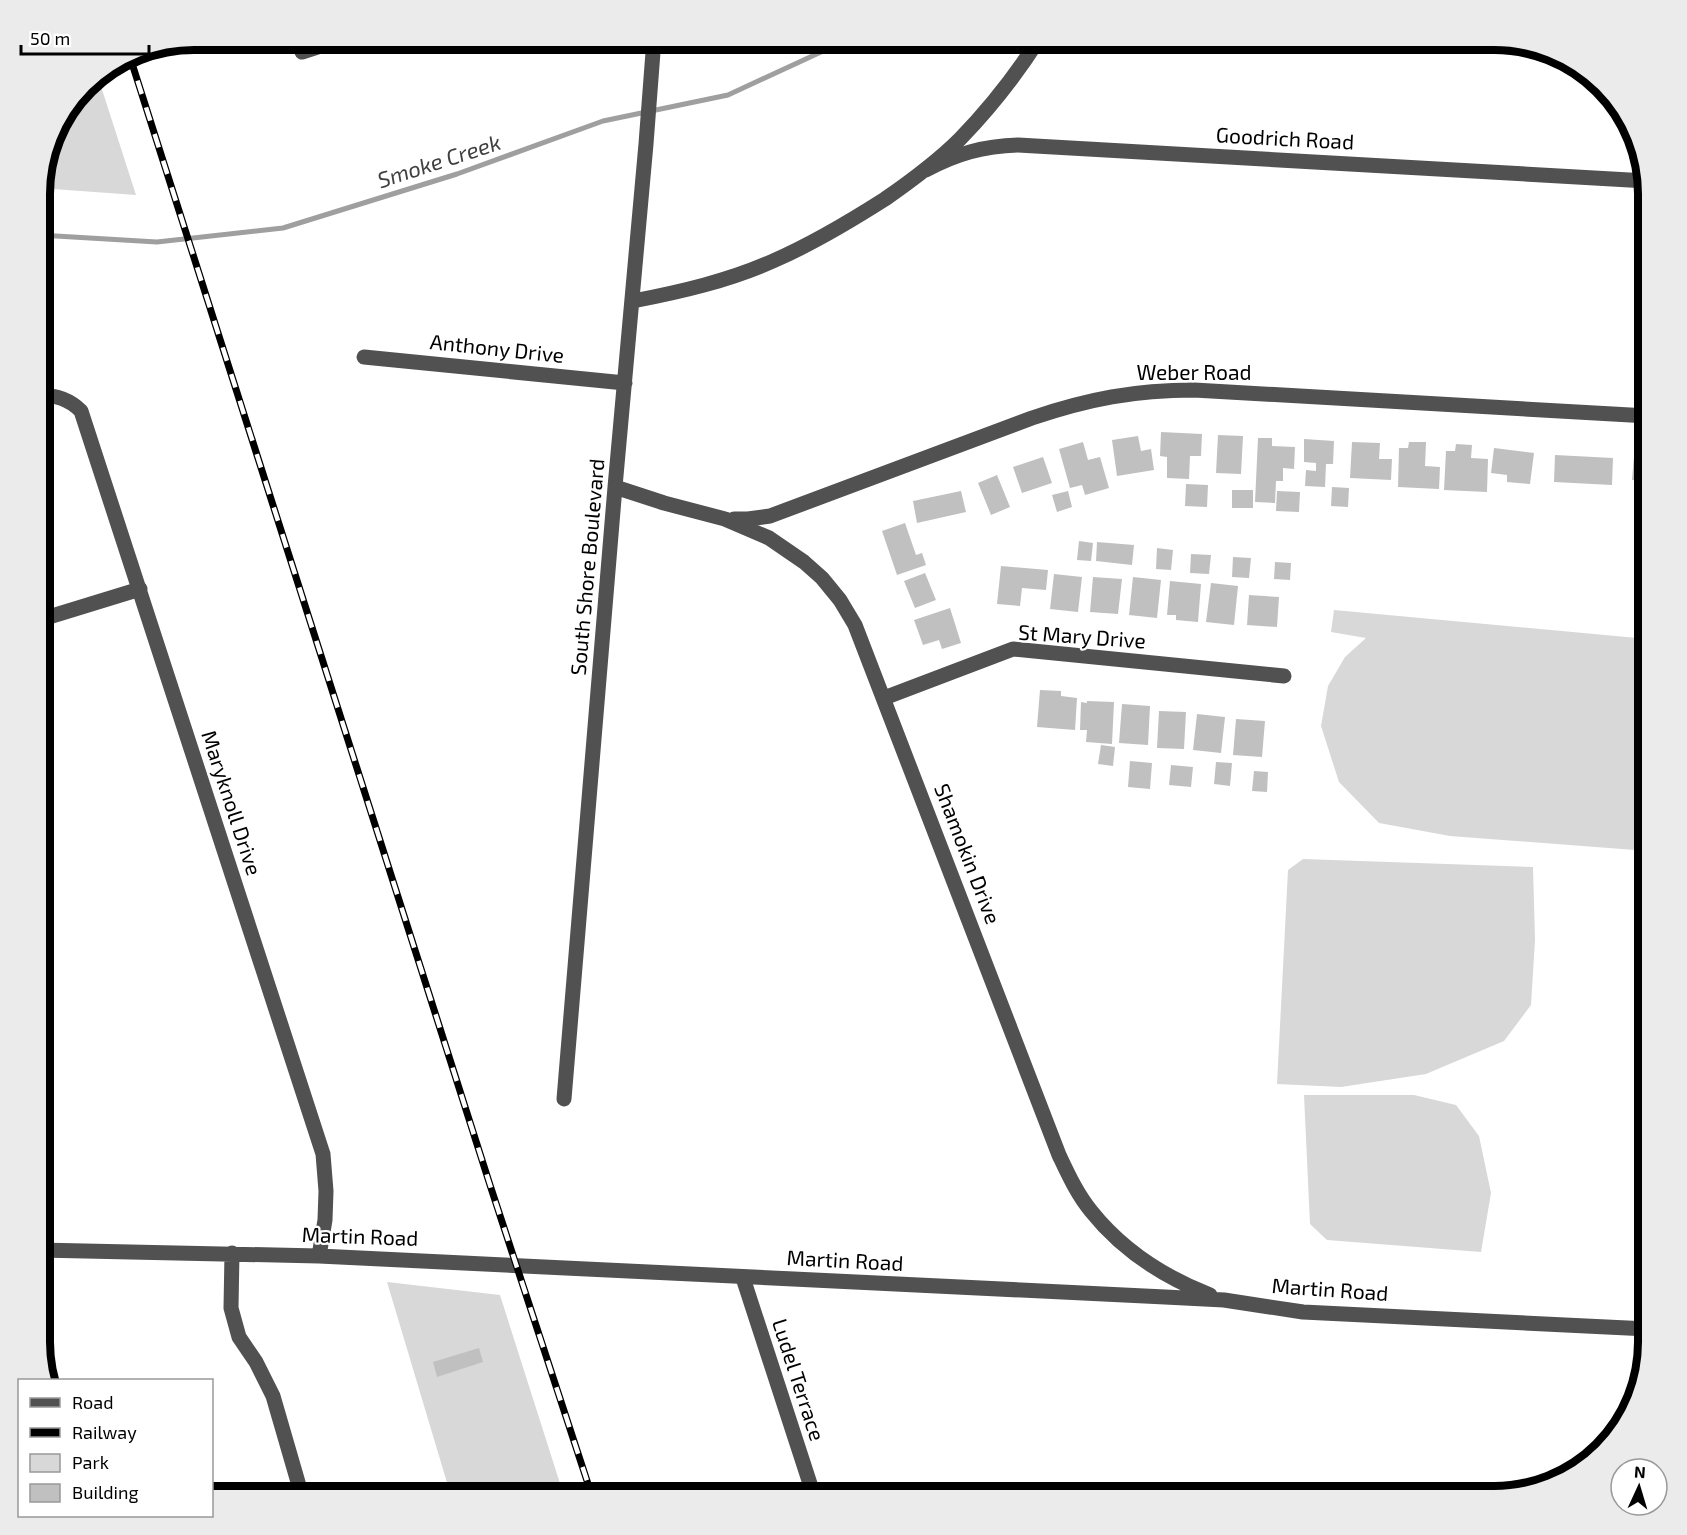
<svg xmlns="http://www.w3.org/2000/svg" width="1687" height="1535" font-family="'Exo 2',sans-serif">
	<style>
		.green { fill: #d8d8d8 }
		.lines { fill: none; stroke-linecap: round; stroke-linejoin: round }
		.stream { stroke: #9f9f9f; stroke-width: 5 }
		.building { fill: #c0c0c0 }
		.minor { stroke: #515151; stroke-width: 15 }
		.rail-casing { stroke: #000; stroke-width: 7 }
		.rail { stroke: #fff; stroke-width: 4.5; stroke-dasharray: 14; stroke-linecap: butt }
		.labels { text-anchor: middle; stroke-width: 4.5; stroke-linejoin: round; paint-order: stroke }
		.street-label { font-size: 21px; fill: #000; stroke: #fff }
		.water-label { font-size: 22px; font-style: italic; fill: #404040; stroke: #fff }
		.rim { fill: none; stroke: #000; stroke-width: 8 }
	</style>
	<rect width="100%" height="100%" fill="#fff"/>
	<path class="green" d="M 97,74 L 136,195 L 39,188 L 39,183 L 55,125 L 91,77 Z
		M 1334,610 L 1648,639 L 1648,851 L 1450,836 L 1379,823 L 1339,782 L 1321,726 L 1328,686 L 1345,657 L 1366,638 L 1331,632 Z
		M 1303,859 L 1533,867 L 1535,940 L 1531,1005 L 1504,1041 L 1426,1074 L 1341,1087 L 1277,1084 L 1288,870 Z
		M 1304,1095 L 1414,1095 L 1456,1105 L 1479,1136 L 1491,1193 L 1481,1252 L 1327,1240 L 1310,1224 Z
		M 387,1282 L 500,1295 L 564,1496 L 451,1496 Z"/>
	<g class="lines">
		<path class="stream" d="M 39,235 L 157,242 L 283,228 L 457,174 L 603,121 L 728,95 L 821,52 L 830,39"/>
	</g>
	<path class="building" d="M 1161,432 L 1202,434 L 1201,456 L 1190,456 L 1189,479 L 1167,478 L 1167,457 L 1160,456 Z
		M 1218,435 L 1243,436 L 1241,474 L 1216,473 Z
		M 1138,436 L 1141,451 L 1151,449 L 1154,470 L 1117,476 L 1112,440 Z
		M 1258,438 L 1272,438 L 1272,446 L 1295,447 L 1294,469 L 1283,468 L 1283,481 L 1276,481 L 1275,503 L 1255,502 Z
		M 1304,439 L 1334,441 L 1333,464 L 1326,464 L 1325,487 L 1305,486 L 1306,470 L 1316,471 L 1316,463 L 1304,462 Z
		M 1083,442 L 1088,460 L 1100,457 L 1109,488 L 1085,495 L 1082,485 L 1070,488 L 1059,449 Z
		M 1352,442 L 1380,443 L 1379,459 L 1392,459 L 1391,480 L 1350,478 Z
		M 1409,442 L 1426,442 L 1425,466 L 1440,467 L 1439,489 L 1398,487 L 1399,448 L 1408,448 Z
		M 1456,444 L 1472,445 L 1471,458 L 1488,459 L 1487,492 L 1444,490 L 1446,451 L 1455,451 Z
		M 1494,448 L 1534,453 L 1530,484 L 1507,482 L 1507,475 L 1491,473 Z
		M 1555,455 L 1613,458 L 1612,485 L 1554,482 Z
		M 1634,456 L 1648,457 L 1648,480 L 1632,480 Z
		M 1043,457 L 1052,483 L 1022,493 L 1013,467 Z
		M 997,475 L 1010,507 L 991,515 L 978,483 Z
		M 1186,484 L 1208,485 L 1207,507 L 1185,506 Z
		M 1332,487 L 1349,488 L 1348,507 L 1331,506 Z
		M 1232,490 L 1253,490 L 1253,508 L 1232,508 Z
		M 961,491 L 966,512 L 917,523 L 913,501 Z
		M 1068,491 L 1072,507 L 1057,512 L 1052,495 Z
		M 1277,491 L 1300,492 L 1299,512 L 1276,511 Z
		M 905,523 L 916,555 L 922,553 L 926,565 L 897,575 L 882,531 Z
		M 1079,541 L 1093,543 L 1091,561 L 1077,560 Z
		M 1097,542 L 1134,545 L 1132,565 L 1096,561 Z
		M 1157,548 L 1173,550 L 1171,570 L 1156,569 Z
		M 1191,554 L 1211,555 L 1209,574 L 1190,573 Z
		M 1233,557 L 1251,558 L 1249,578 L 1232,577 Z
		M 1275,562 L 1291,563 L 1290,580 L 1274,579 Z
		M 1001,566 L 1048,570 L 1046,590 L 1022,588 L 1020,606 L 997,604 Z
		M 925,573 L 936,600 L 915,608 L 904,581 Z
		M 1054,574 L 1082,577 L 1078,612 L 1050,609 Z
		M 1093,577 L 1122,579 L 1118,614 L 1090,612 Z
		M 1133,577 L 1161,580 L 1157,618 L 1129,615 Z
		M 1170,581 L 1201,584 L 1198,622 L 1176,620 L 1176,615 L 1167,615 Z
		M 1211,583 L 1238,586 L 1234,625 L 1206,622 Z
		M 1249,595 L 1279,597 L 1277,627 L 1247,625 Z
		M 950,608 L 961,643 L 942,649 L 939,640 L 923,645 L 914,620 Z
		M 1040,690 L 1061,691 L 1061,696 L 1077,698 L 1075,730 L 1037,727 Z
		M 1087,701 L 1114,702 L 1112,744 L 1086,742 L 1087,730 L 1080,730 L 1081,702 L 1087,703 Z
		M 1122,704 L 1150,706 L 1148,745 L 1119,743 Z
		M 1159,711 L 1186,712 L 1184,749 L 1157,748 Z
		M 1197,714 L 1225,717 L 1221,753 L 1193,750 Z
		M 1236,719 L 1265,721 L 1262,757 L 1233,755 Z
		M 1101,745 L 1115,747 L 1113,766 L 1098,764 Z
		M 1130,761 L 1152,763 L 1150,789 L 1128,787 Z
		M 1216,762 L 1232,763 L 1230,786 L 1214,784 Z
		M 1171,765 L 1193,767 L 1191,787 L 1169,785 Z
		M 1254,771 L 1268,772 L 1267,792 L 1252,791 Z
		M 479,1348 L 483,1362 L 437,1377 L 433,1362 Z"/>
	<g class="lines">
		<path class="minor" d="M 298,39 L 302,52 L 342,39
			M 926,170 C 956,154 983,146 1018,145 L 1647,181
			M 633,301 C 680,292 728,281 773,261 C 812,244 849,222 885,199 C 911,181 937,162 960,139 C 990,108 1016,75 1039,39
			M 364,357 L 625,383
			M 39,395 C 56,395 69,399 81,411 L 323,1154 L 326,1191 L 325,1220 L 319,1256
			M 615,487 L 664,503 L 725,519 L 769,538 L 804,562 L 822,578 L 840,600 L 855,625 L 1059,1155 C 1068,1174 1077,1194 1091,1211 C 1122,1250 1164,1277 1210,1295
			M 734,519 L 748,519 L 770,516 L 1032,418 C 1088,399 1135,390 1194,390 L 1648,416
			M 39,620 L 140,589
			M 884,698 L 1013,649 L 1284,676
			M 564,1099 L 615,487 L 646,144 L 654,39
			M 39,1250 L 319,1256 L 1165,1297 L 1224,1300 L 1303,1312 L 1648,1329
			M 232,1253 L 231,1308 L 239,1337 L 256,1362 L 273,1396 L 302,1496
			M 743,1278 L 814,1496"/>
		<defs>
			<path id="rail" d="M 129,54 L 490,1185 L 592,1496"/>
		</defs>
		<use href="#rail" class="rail-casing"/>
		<use href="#rail" class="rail"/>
	</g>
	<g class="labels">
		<g class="street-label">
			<text transform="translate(1285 139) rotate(3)" y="7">Goodrich Road</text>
			<text transform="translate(497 349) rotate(6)" y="7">Anthony Drive</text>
			<text x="1194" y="380">Weber Road</text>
			<text transform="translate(588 567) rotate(-85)" y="7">South Shore Boulevard</text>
			<text transform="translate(1082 637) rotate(4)" y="7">St Mary Drive</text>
			<text transform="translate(231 803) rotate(72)" y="7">Maryknoll Drive</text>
			<text transform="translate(967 854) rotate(69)" y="7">Shamokin Drive</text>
			<text transform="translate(360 1237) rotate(2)" y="7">Martin Road</text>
			<text transform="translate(845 1261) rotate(3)" y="7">Martin Road</text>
			<text transform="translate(1330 1290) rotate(4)" y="7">Martin Road</text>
			<text transform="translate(798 1380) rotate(72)" y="7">Ludel Terrace</text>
		</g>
		<g class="water-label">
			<text transform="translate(439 161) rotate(-18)" y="8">Smoke Creek</text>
		</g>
	</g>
	<path d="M0 0H1687V1535H0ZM194 50H1494A144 144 0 0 1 1638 194V1342A144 144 0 0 1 1494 1486H194A144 144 0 0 1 50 1342V194A144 144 0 0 1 194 50Z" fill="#ebebeb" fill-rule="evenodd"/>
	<path class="rim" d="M194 50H1494A144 144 0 0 1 1638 194V1342A144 144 0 0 1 1494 1486H194A144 144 0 0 1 50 1342V194A144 144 0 0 1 194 50Z"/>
	<rect x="18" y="1379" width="195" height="138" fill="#ffffff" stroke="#999999" stroke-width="1.5"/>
	<rect x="30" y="1398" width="30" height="9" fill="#515151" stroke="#999999" stroke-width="1.5"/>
	<text x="72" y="1409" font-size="18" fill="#000000">Road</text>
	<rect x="30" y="1428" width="30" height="9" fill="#000000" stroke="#999999" stroke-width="1.5"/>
	<text x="72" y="1439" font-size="18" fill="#000000">Railway</text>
	<rect x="30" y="1454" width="30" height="18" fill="#d8d8d8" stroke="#999999" stroke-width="1.5"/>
	<text x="72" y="1469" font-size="18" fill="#000000">Park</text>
	<rect x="30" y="1484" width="30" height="18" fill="#c0c0c0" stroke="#999999" stroke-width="1.5"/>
	<text x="72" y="1499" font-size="18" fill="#000000">Building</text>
	<g transform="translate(1639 1487) rotate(4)"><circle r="28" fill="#ffffff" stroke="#999999" stroke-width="1.5"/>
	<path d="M0-4.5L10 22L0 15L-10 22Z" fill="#000000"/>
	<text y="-9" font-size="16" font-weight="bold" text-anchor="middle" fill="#000000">N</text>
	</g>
	<path d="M21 45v9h128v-9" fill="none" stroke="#000000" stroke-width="3"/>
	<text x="30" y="45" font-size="18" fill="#000000" stroke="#ffffff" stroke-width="4.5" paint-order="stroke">50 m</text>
</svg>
